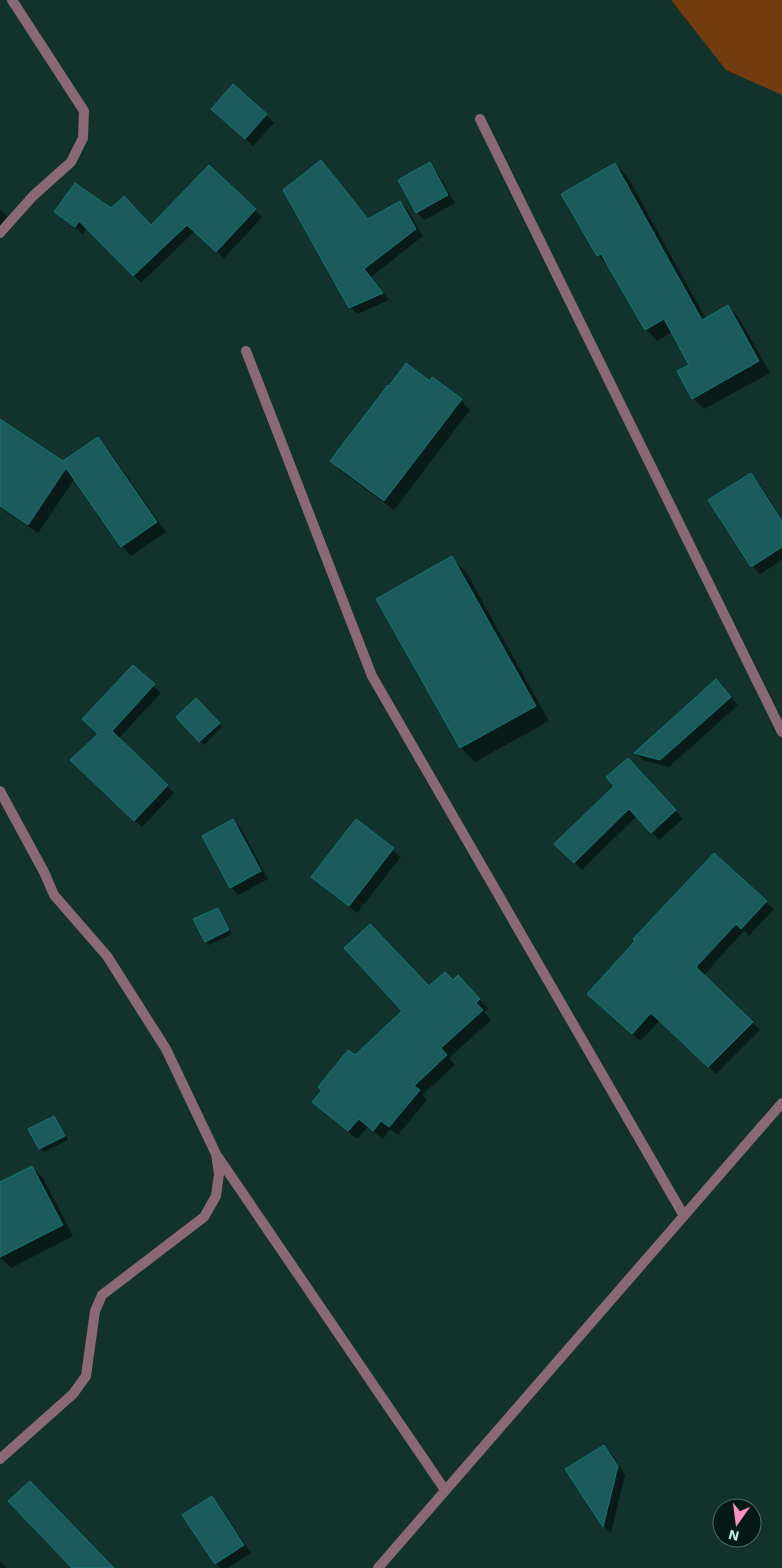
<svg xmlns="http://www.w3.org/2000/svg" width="782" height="1568" font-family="'Work Sans',sans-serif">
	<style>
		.green { fill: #733c0f }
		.shadow { fill: #0007 }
		.building { fill: #1c5b5b; stroke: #127777 }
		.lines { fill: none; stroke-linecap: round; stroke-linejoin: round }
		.minor { stroke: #8a6874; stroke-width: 10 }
	</style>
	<rect width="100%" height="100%" fill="#11332b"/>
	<path class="green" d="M 671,0 L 782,0 L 782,95 L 726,70 Z"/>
	<path class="shadow" d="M 266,115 L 274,123 L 253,146 L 220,116 Z
		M 429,164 L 437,172 L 455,203 L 425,220 L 417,213 L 399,181 Z
		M 615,165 L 627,176 L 706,319 L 728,306 L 739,318 L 770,373 L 704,409 L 693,398 L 691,365 L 673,332 L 657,341 L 646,329 L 609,267 L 598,255 Z
		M 209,166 L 262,217 L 224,258 L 195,231 L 141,283 L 87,227 L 83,234 L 56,212 L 111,210 L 152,227 Z
		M 400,202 L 407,209 L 423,236 L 371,277 L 389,300 L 357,314 L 350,307 L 368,220 Z
		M 0,210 L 10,219 L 0,234 Z
		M 430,382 L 461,400 L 470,410 L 394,510 L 341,471 L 332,461 Z
		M 0,431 L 63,463 L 98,438 L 107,448 L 166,532 L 131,556 L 122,546 L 75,478 L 38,533 L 0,508 Z
		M 751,474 L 758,482 L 782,519 L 782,560 L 760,574 L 752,566 Z
		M 452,558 L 466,572 L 549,721 L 475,762 L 461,748 L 377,599 Z
		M 133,666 L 161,693 L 118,739 L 174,793 L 142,827 L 72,760 L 100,735 Z
		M 723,688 L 738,705 L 669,767 L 643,760 L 636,753 Z
		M 196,700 L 222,727 L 204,745 L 177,717 Z
		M 636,767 L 683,819 L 659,840 L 637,816 L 582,870 L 556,844 Z
		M 233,820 L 241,828 L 268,879 L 238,895 L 231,887 Z
		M 357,821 L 401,857 L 357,913 L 312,877 Z
		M 766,902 L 774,909 L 749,936 L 744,931 L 703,976 L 760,1030 L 716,1074 L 660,1020 L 640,1041 L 597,1001 Z
		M 218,909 L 221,913 L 232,934 L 209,945 L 206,942 L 195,920 Z
		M 453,982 L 467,986 L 488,1009 L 484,1012 L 491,1020 L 449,1058 L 455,1065 L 422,1095 L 427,1100 L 398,1135 L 390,1129 L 383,1139 L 368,1127 L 357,1139 L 313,1102 L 355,1057 L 429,988 Z
		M 54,1117 L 68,1140 L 44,1152 L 40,1148 Z
		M 32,1167 L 43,1178 L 73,1236 L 11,1268 L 0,1257 L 0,1183 Z
		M 604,1446 L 612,1454 L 625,1475 L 611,1533 L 604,1526 L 567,1469 Z
		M 212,1497 L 219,1505 L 251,1553 L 228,1568 L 220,1568 L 216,1563 Z
		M 0,1561 L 7,1568 L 0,1568 Z"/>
	<path class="building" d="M 233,84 L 267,114 L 245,139 L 211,109 Z
		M 321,160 L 368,219 L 400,201 L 416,229 L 364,269 L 383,293 L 349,308 L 283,190 Z
		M 430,162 L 448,195 L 416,213 L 398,180 Z
		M 615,163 L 702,320 L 728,305 L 759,361 L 692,399 L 677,371 L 689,365 L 664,319 L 645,330 L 601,254 L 597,256 L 561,194 Z
		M 209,165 L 256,209 L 216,252 L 187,225 L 133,276 L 79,221 L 75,227 L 54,212 L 75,183 L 111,208 L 124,196 L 151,225 Z
		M 406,363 L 430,381 L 432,377 L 462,399 L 384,501 L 330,461 L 388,385 L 389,386 Z
		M 0,419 L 63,461 L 98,437 L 157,522 L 121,547 L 66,468 L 28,525 L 0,506 Z
		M 751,473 L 782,521 L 782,547 L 751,567 L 708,500 Z
		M 452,556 L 536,706 L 460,748 L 376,599 Z
		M 133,665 L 155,684 L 112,731 L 168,785 L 134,821 L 70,760 L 98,734 L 82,719 Z
		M 716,679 L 731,697 L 660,760 L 634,753 Z
		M 196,698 L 220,723 L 199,742 L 176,717 Z
		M 628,758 L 676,810 L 651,833 L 629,809 L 574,863 L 554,844 L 614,786 L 606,777 Z
		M 233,819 L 261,871 L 230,888 L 202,836 Z
		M 356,819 L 394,848 L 349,906 L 311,877 Z
		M 714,853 L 767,901 L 741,929 L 736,924 L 696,967 L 753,1022 L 708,1067 L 651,1013 L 632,1034 L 587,994 L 635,941 L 633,939 Z
		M 218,908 L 229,930 L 205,942 L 193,919 Z
		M 370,924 L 429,986 L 445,972 L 453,980 L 458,975 L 480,999 L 476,1003 L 483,1010 L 441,1048 L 447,1055 L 414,1086 L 420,1090 L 389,1127 L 381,1121 L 373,1131 L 359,1119 L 348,1131 L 312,1102 L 322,1090 L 318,1087 L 348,1050 L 355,1055 L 402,1011 L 344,948 Z
		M 54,1116 L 65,1136 L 39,1149 L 28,1129 Z
		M 32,1166 L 63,1225 L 0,1257 L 0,1182 Z
		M 604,1445 L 618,1466 L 603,1527 L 565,1469 Z
		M 30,1481 L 114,1568 L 72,1568 L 8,1501 Z
		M 212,1496 L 244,1545 L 215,1564 L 182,1515 Z"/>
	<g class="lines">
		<path class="minor" d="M 480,119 L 782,732
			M 0,233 L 33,196 L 71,162 L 83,138 L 84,111 L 12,0
			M 246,351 L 372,676 L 684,1216
			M 0,791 L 44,872 L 54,895 L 107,956 L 166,1049 L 216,1154 L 219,1174 L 216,1196 L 204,1217 L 102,1295 L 95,1311 L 86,1376 L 73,1394 L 0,1459
			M 218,1157 L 445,1490
			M 378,1568 L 782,1103"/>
	</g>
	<g transform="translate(737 1523) rotate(194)"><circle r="24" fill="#031914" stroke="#4c6d64"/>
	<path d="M0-4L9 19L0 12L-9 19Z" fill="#fe8ebd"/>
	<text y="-8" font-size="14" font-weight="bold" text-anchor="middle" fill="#baeadb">N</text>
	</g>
</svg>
